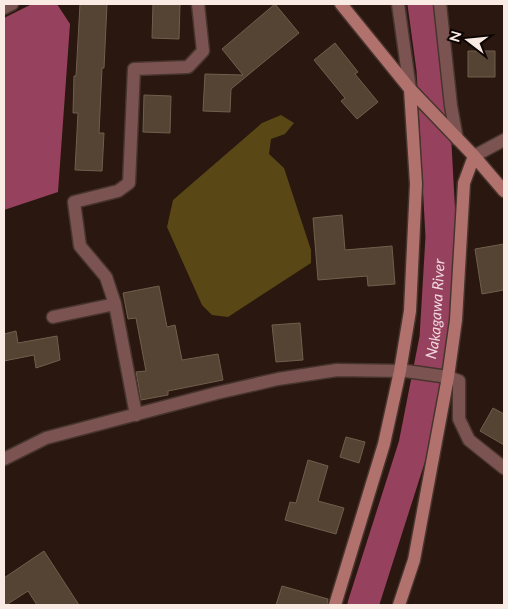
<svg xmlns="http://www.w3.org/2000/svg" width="508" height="609" font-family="Lato,sans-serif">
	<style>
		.forest { fill: #594815 }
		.water { fill: #96415e }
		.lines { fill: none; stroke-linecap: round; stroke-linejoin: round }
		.river { stroke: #96415e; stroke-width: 31 }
		.building { fill: #554434; stroke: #705f4d }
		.street-casing { stroke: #47352d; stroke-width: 15 }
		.secondary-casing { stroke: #47352d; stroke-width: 15 }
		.street { stroke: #7b5451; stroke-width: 12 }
		.secondary { stroke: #b1726e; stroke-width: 12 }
		.labels { text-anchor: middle; stroke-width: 4.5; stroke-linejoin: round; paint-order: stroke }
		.water-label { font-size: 15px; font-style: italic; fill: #f1d7de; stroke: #0d0503 }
	</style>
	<rect width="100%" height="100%" fill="#2a170f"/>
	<path class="forest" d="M 281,115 L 294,123 L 285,134 L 271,139 L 269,154 L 284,168 L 311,250 L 311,263 L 228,317 L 212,315 L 202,305 L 167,227 L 173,200 L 262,123 Z"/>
	<path class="water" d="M 32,4 L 57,4 L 70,24 L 58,192 L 4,210 L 4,18 Z"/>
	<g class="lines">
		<path class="river" id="s1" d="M 363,605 L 414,445 L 435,338 L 441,237 L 432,70 L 423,4"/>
	</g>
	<path class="building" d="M 80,4 L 107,4 L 104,68 L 102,68 L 99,133 L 104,133 L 102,171 L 75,170 L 78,113 L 73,113 L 74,76 L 76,76 Z
		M 153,4 L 180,4 L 179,39 L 152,38 Z
		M 275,4 L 299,33 L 231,89 L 230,112 L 203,111 L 205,74 L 243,75 L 222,49 Z
		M 335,43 L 358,72 L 355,74 L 378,102 L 357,119 L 341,101 L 345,98 L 314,60 Z
		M 468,51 L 495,51 L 495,77 L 468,77 Z
		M 144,95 L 171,96 L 170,133 L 143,132 Z
		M 342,215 L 345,250 L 392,246 L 395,284 L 368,286 L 367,276 L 318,280 L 313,218 Z
		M 504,244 L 504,290 L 482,294 L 475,249 Z
		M 159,286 L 167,327 L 175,325 L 182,360 L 218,354 L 223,380 L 168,391 L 168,395 L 141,400 L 136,372 L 146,371 L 136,318 L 128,319 L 123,293 Z
		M 300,323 L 303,360 L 276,362 L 272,325 Z
		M 16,331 L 18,343 L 57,336 L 60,360 L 36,368 L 34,355 L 4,361 L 4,334 Z
		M 493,408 L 504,414 L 504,445 L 480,431 Z
		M 346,437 L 365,442 L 359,463 L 340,457 Z
		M 308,460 L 328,466 L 318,501 L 344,508 L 336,534 L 285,520 L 290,502 L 296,503 Z
		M 44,551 L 79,605 L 37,605 L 28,591 L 6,605 L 4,605 L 4,578 Z
		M 282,586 L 328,599 L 327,605 L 276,605 Z"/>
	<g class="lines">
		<defs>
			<path id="street" d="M 398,4 L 410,89
				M 440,4 L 451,106 L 457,139
				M 4,8 L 12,4
				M 474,156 L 504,140
				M 53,317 L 115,304
				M 136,415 L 115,304 L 106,277 L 80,246 L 74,202 L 118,191 L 129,183 L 134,69 L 188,67 L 203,51 L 198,4
				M 4,459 L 46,438 L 217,393 L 278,379 L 337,370 L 406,371 L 448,377 L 459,381 L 459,419 L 469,440 L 504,468"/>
			<path id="secondary" d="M 341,4 L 410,89 L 474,156 L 504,191
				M 335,605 L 384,444 L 400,371 L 410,311 L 416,184 L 410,89
				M 399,605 L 414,560 L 448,377 L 456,320 L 464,183 L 474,156"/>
		</defs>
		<use href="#street" class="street-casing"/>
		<use href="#secondary" class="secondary-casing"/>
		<use href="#street" class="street"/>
		<use href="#secondary" class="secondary"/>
	</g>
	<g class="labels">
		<g class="water-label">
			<text dy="5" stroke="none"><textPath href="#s1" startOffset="306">Nakagawa River</textPath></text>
		</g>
	</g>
	<rect width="508" height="609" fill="none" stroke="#f9ebe4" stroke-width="10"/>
	<g transform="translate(468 40) rotate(286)" stroke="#0d0503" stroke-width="4" paint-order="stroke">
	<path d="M0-4L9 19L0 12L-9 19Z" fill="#f9ebe4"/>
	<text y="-8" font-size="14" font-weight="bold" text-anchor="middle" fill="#f9ebe4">N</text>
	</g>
</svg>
